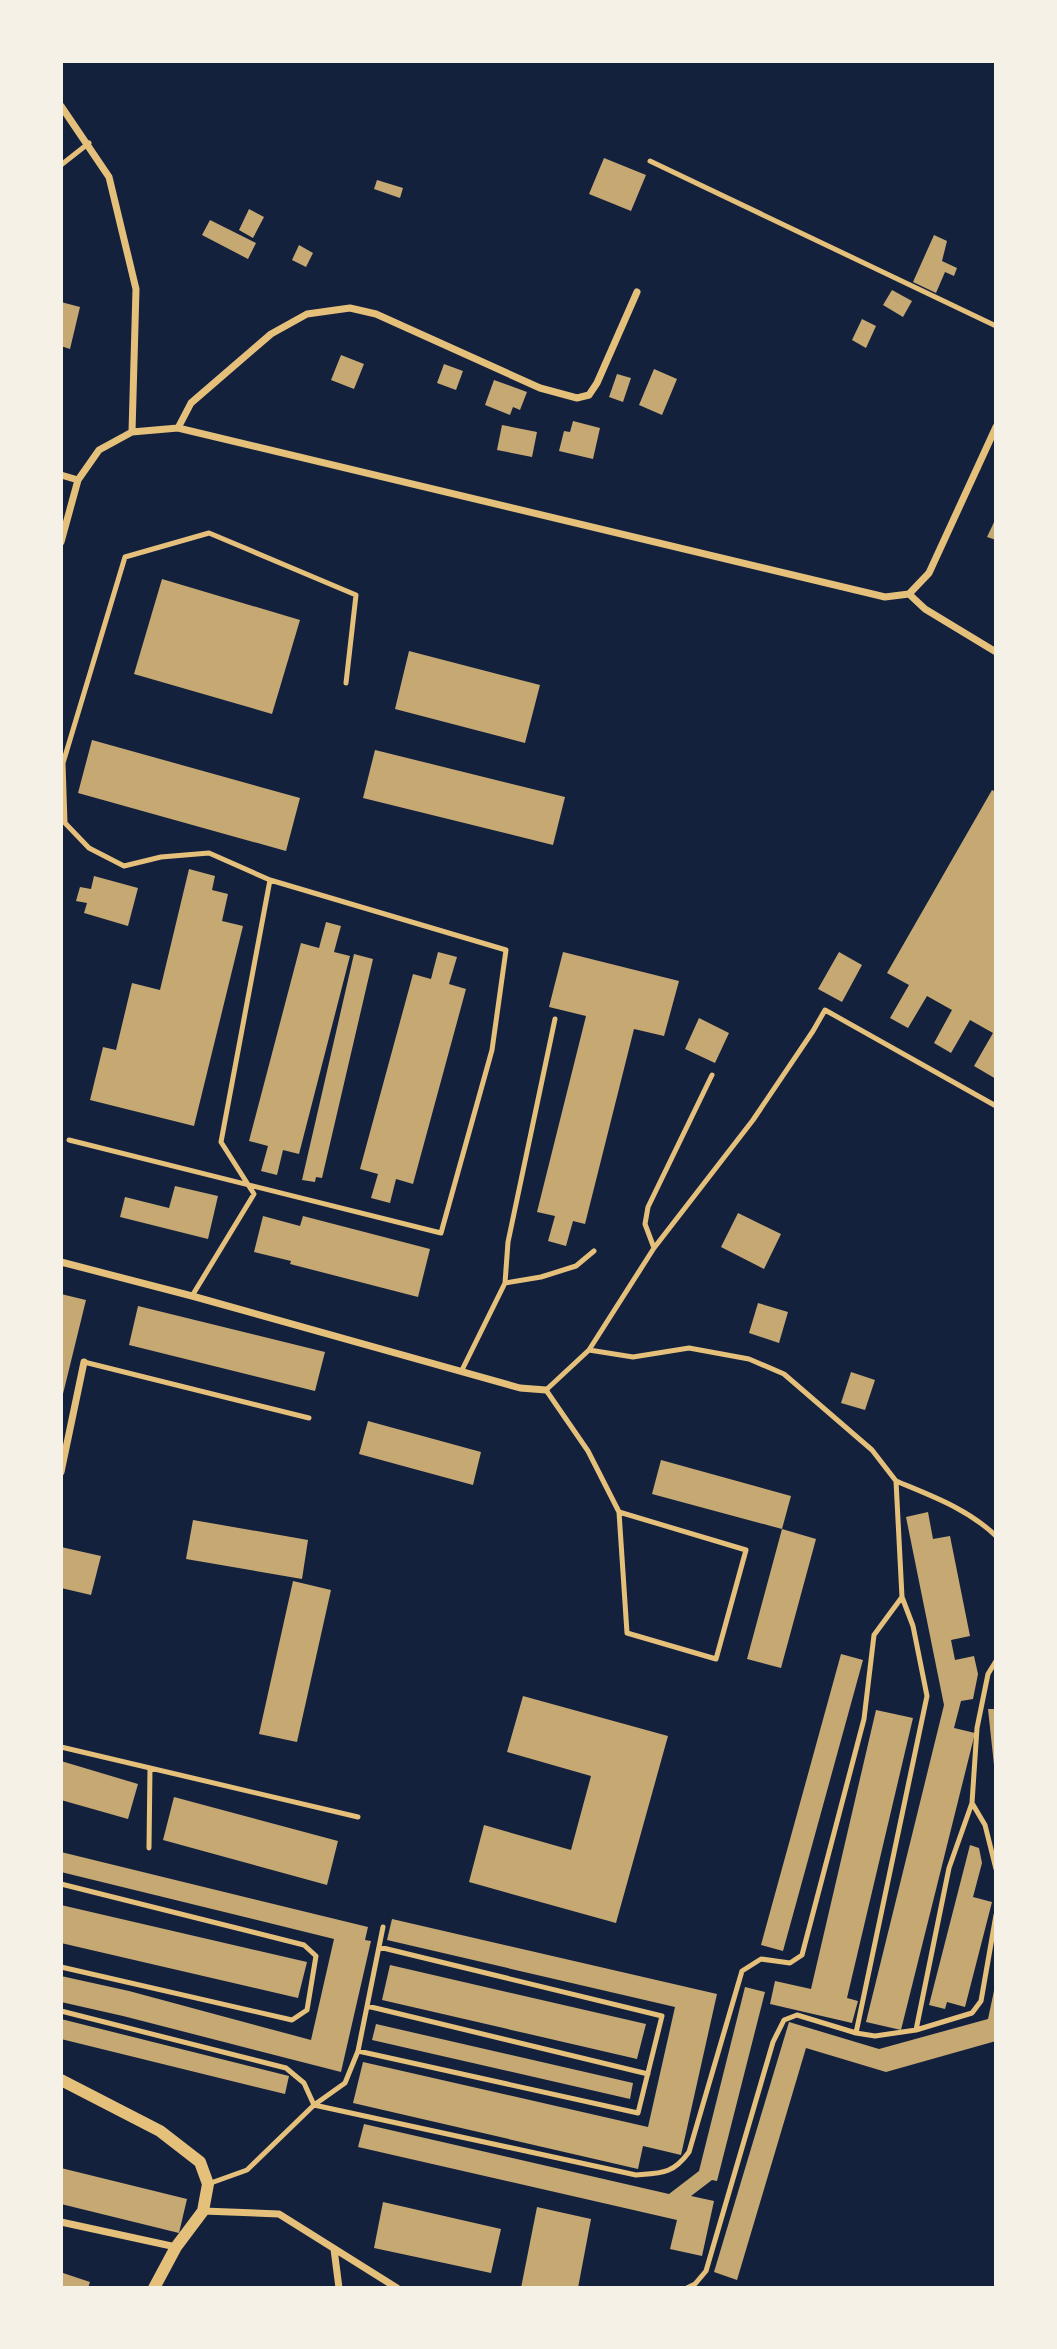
<svg xmlns="http://www.w3.org/2000/svg" width="1057" height="2349" font-family="'Alegreya Sans',sans-serif">
	<style>
		.building { fill: #c6a872 }
		.lines { fill: none; stroke-linecap: round; stroke-linejoin: round }
		.service { stroke: #e5c07b; stroke-width: 5 }
		.minor { stroke: #e5c07b; stroke-width: 7 }
		.tertiary { stroke: #e5c07b; stroke-width: 12 }
	</style>
	<rect width="100%" height="100%" fill="#14213d"/>
	<path class="building" d="M 604,158 L 646,175 L 631,211 L 589,194 Z
		M 377,180 L 403,188 L 400,198 L 374,189 Z
		M 249,209 L 264,217 L 253,238 L 239,230 Z
		M 210,220 L 256,243 L 248,259 L 202,235 Z
		M 934,235 L 947,241 L 942,261 L 957,268 L 954,276 L 945,272 L 936,293 L 913,282 Z
		M 299,245 L 313,253 L 306,267 L 292,260 Z
		M 892,290 L 912,301 L 903,317 L 883,305 Z
		M 61,302 L 80,307 L 70,349 L 61,346 Z
		M 862,319 L 876,326 L 866,348 L 852,340 Z
		M 341,355 L 364,364 L 354,389 L 331,380 Z
		M 444,364 L 463,371 L 456,390 L 437,383 Z
		M 654,369 L 677,379 L 662,415 L 639,405 Z
		M 617,374 L 631,378 L 623,402 L 609,397 Z
		M 494,380 L 527,392 L 520,410 L 513,407 L 510,415 L 485,405 Z
		M 573,421 L 600,428 L 593,459 L 559,451 L 564,431 L 570,432 Z
		M 502,425 L 537,432 L 532,457 L 497,450 Z
		M 996,518 L 996,540 L 987,537 Z
		M 162,579 L 300,620 L 272,714 L 134,674 Z
		M 409,651 L 540,685 L 525,743 L 395,709 Z
		M 92,740 L 300,798 L 286,851 L 78,793 Z
		M 375,750 L 565,797 L 553,845 L 363,798 Z
		M 992,790 L 996,792 L 996,1079 L 974,1066 L 993,1033 L 970,1020 L 951,1053 L 934,1043 L 952,1010 L 927,996 L 908,1028 L 890,1018 L 909,985 L 887,973 Z
		M 189,869 L 215,876 L 212,890 L 228,894 L 222,921 L 243,926 L 194,1126 L 90,1100 L 103,1047 L 116,1050 L 132,983 L 160,990 Z
		M 94,876 L 138,888 L 128,926 L 84,913 L 87,903 L 76,901 L 80,887 L 91,889 Z
		M 326,922 L 341,926 L 334,952 L 350,956 L 299,1154 L 283,1150 L 277,1175 L 261,1171 L 268,1146 L 249,1141 L 301,943 L 319,948 Z
		M 438,952 L 457,957 L 449,984 L 466,989 L 413,1184 L 396,1179 L 390,1203 L 371,1198 L 378,1174 L 360,1169 L 413,974 L 431,979 Z
		M 563,952 L 679,981 L 664,1036 L 634,1029 L 585,1224 L 573,1221 L 566,1246 L 548,1241 L 555,1216 L 537,1212 L 586,1016 L 549,1007 Z
		M 839,952 L 862,965 L 842,1002 L 818,989 Z
		M 354,954 L 373,959 L 322,1178 L 316,1177 L 315,1182 L 302,1180 Z
		M 699,1018 L 729,1033 L 715,1063 L 685,1049 Z
		M 175,1186 L 218,1196 L 208,1239 L 120,1217 L 125,1197 L 169,1208 Z
		M 738,1213 L 781,1234 L 764,1269 L 721,1247 Z
		M 263,1216 L 300,1226 L 303,1216 L 430,1249 L 418,1297 L 290,1264 L 291,1261 L 254,1252 Z
		M 61,1294 L 86,1300 L 62,1398 L 61,1398 Z
		M 758,1303 L 788,1312 L 779,1343 L 749,1333 Z
		M 138,1306 L 325,1352 L 315,1391 L 129,1345 Z
		M 851,1372 L 875,1380 L 865,1410 L 841,1403 Z
		M 368,1421 L 481,1452 L 473,1485 L 359,1454 Z
		M 661,1460 L 791,1496 L 782,1529 L 652,1494 Z
		M 928,1512 L 933,1539 L 950,1536 L 970,1636 L 951,1640 L 955,1660 L 974,1656 L 978,1674 L 973,1699 L 961,1701 L 954,1728 L 975,1733 L 901,2030 L 866,2022 L 944,1705 L 906,1517 Z
		M 193,1520 L 308,1540 L 302,1579 L 186,1559 Z
		M 782,1529 L 816,1539 L 781,1668 L 747,1659 Z
		M 61,1547 L 101,1556 L 91,1595 L 61,1588 Z
		M 293,1581 L 331,1590 L 297,1742 L 259,1734 Z
		M 841,1654 L 863,1660 L 783,1951 L 761,1945 Z
		M 523,1696 L 668,1736 L 616,1923 L 469,1882 L 484,1825 L 571,1850 L 591,1776 L 507,1752 Z
		M 988,1709 L 996,1709 L 996,1765 L 994,1765 Z
		M 876,1710 L 913,1718 L 847,1998 L 858,2001 L 852,2023 L 770,2004 L 775,1981 L 811,1989 Z
		M 61,1761 L 138,1784 L 128,1819 L 61,1800 Z
		M 174,1797 L 338,1841 L 327,1885 L 163,1840 Z
		M 970,1845 L 979,1848 L 982,1863 L 973,1897 L 992,1902 L 965,2007 L 947,2002 L 945,2009 L 929,2005 Z
		M 61,1852 L 368,1927 L 365,1940 L 371,1941 L 341,2072 L 123,2016 L 61,2002 L 61,1976 L 129,1991 L 311,2040 L 334,1939 L 61,1872 Z
		M 61,1905 L 307,1962 L 298,1998 L 61,1943 Z
		M 392,1919 L 717,1994 L 681,2155 L 643,2146 L 638,2169 L 353,2103 L 363,2062 L 648,2127 L 675,2007 L 387,1940 Z
		M 390,1965 L 646,2024 L 637,2059 L 382,2000 Z
		M 995,1986 L 996,2041 L 886,2072 L 806,2048 L 737,2280 L 714,2272 L 789,2022 L 879,2049 L 988,2019 Z
		M 745,1987 L 765,1992 L 717,2181 L 712,2180 L 691,2196 L 714,2201 L 702,2256 L 670,2249 L 677,2220 L 358,2147 L 364,2124 L 669,2194 L 699,2171 Z
		M 61,2019 L 289,2076 L 285,2094 L 61,2039 Z
		M 376,2024 L 633,2083 L 630,2099 L 372,2040 Z
		M 61,2168 L 187,2199 L 179,2233 L 61,2204 Z
		M 383,2202 L 501,2229 L 491,2273 L 374,2248 Z
		M 537,2207 L 591,2219 L 578,2288 L 521,2288 Z
		M 63,2273 L 90,2282 L 88,2288 L 61,2288 Z"/>
	<g class="lines">
		<path class="service" d="M 650,161 L 996,326
			M 61,165 L 89,143
			M 69,1140 L 441,1233 L 492,1050 L 506,950 L 270,880
			M 654,1248 L 645,1224 L 648,1207 L 712,1075
			M 505,1283 L 541,1277 L 576,1266 L 594,1251
			M 192,1296 L 254,1194 L 221,1142 L 270,880 L 209,853 L 161,857 L 124,866 L 89,848 L 65,823 L 63,763 L 125,557 L 209,533 L 356,595 L 346,683
			M 589,1350 L 633,1357 L 689,1348 L 749,1359 L 784,1374 L 872,1450 L 896,1481 L 902,1597 L 913,1626 L 927,1696 L 856,2033
			M 84,1362 L 309,1418
			M 462,1370 L 505,1283 L 508,1242 L 555,1019
			M 896,1481 C 932,1496 968,1509 996,1536
			M 619,1512 L 627,1633 L 716,1659 L 746,1550 L 619,1512 L 588,1451 L 546,1390 L 589,1350 L 654,1248 L 753,1120 L 813,1031 L 825,1010 L 996,1106
			M 61,1747 L 358,1817
			M 972,1803 L 985,1825 L 996,1869
			M 149,1848 L 150,1768
			M 61,1884 L 304,1945 L 316,1956 L 307,2010 L 292,2020 L 61,1967
			M 367,2006 L 648,2074
			M 61,2011 L 286,2068 L 304,2083 L 314,2105 L 636,2175 C 662,2173 673,2174 689,2152 L 742,1971 L 761,1959 L 790,1963 L 802,1955 L 864,1719 L 874,1635 L 902,1597
			M 916,2030 L 949,1868 L 972,1803 L 977,1728 L 988,1674 L 996,1661
			M 358,2051 L 638,2113 L 662,2016 L 379,1947
			M 208,2184 L 247,2170 L 314,2105 L 345,2083 L 358,2051 L 383,1927
			M 687,2288 L 695,2284 L 706,2271 L 773,2042 L 784,2020 L 797,2015 L 856,2033 L 875,2036 L 916,2030 L 972,2013 L 981,2001 L 996,1915"/>
		<path class="minor" d="M 61,106 L 109,177 L 136,289 L 132,432
			M 178,428 L 191,403 L 271,334 L 307,314 L 350,308 L 376,314 L 540,388 L 577,398 L 589,395 L 597,383 L 637,292
			M 61,475 L 78,480 L 99,450 L 132,432 L 178,428 L 885,597 L 909,594
			M 61,542 L 78,480
			M 909,594 L 929,573 L 996,427
			M 909,594 L 925,609 L 996,652
			M 61,1262 L 192,1296 L 520,1388 L 546,1390
			M 61,1472 L 84,1362
			M 203,2211 L 279,2214 L 397,2288
			M 61,2222 L 176,2247
			M 334,2249 L 339,2288"/>
		<path class="tertiary" d="M 61,2080 L 160,2131 L 200,2162 L 208,2184 L 203,2211 L 176,2247 L 154,2288"/>
	</g>
	<rect width="1057" height="2349" fill="none" stroke="#f6f1e7" stroke-width="126"/>
</svg>
